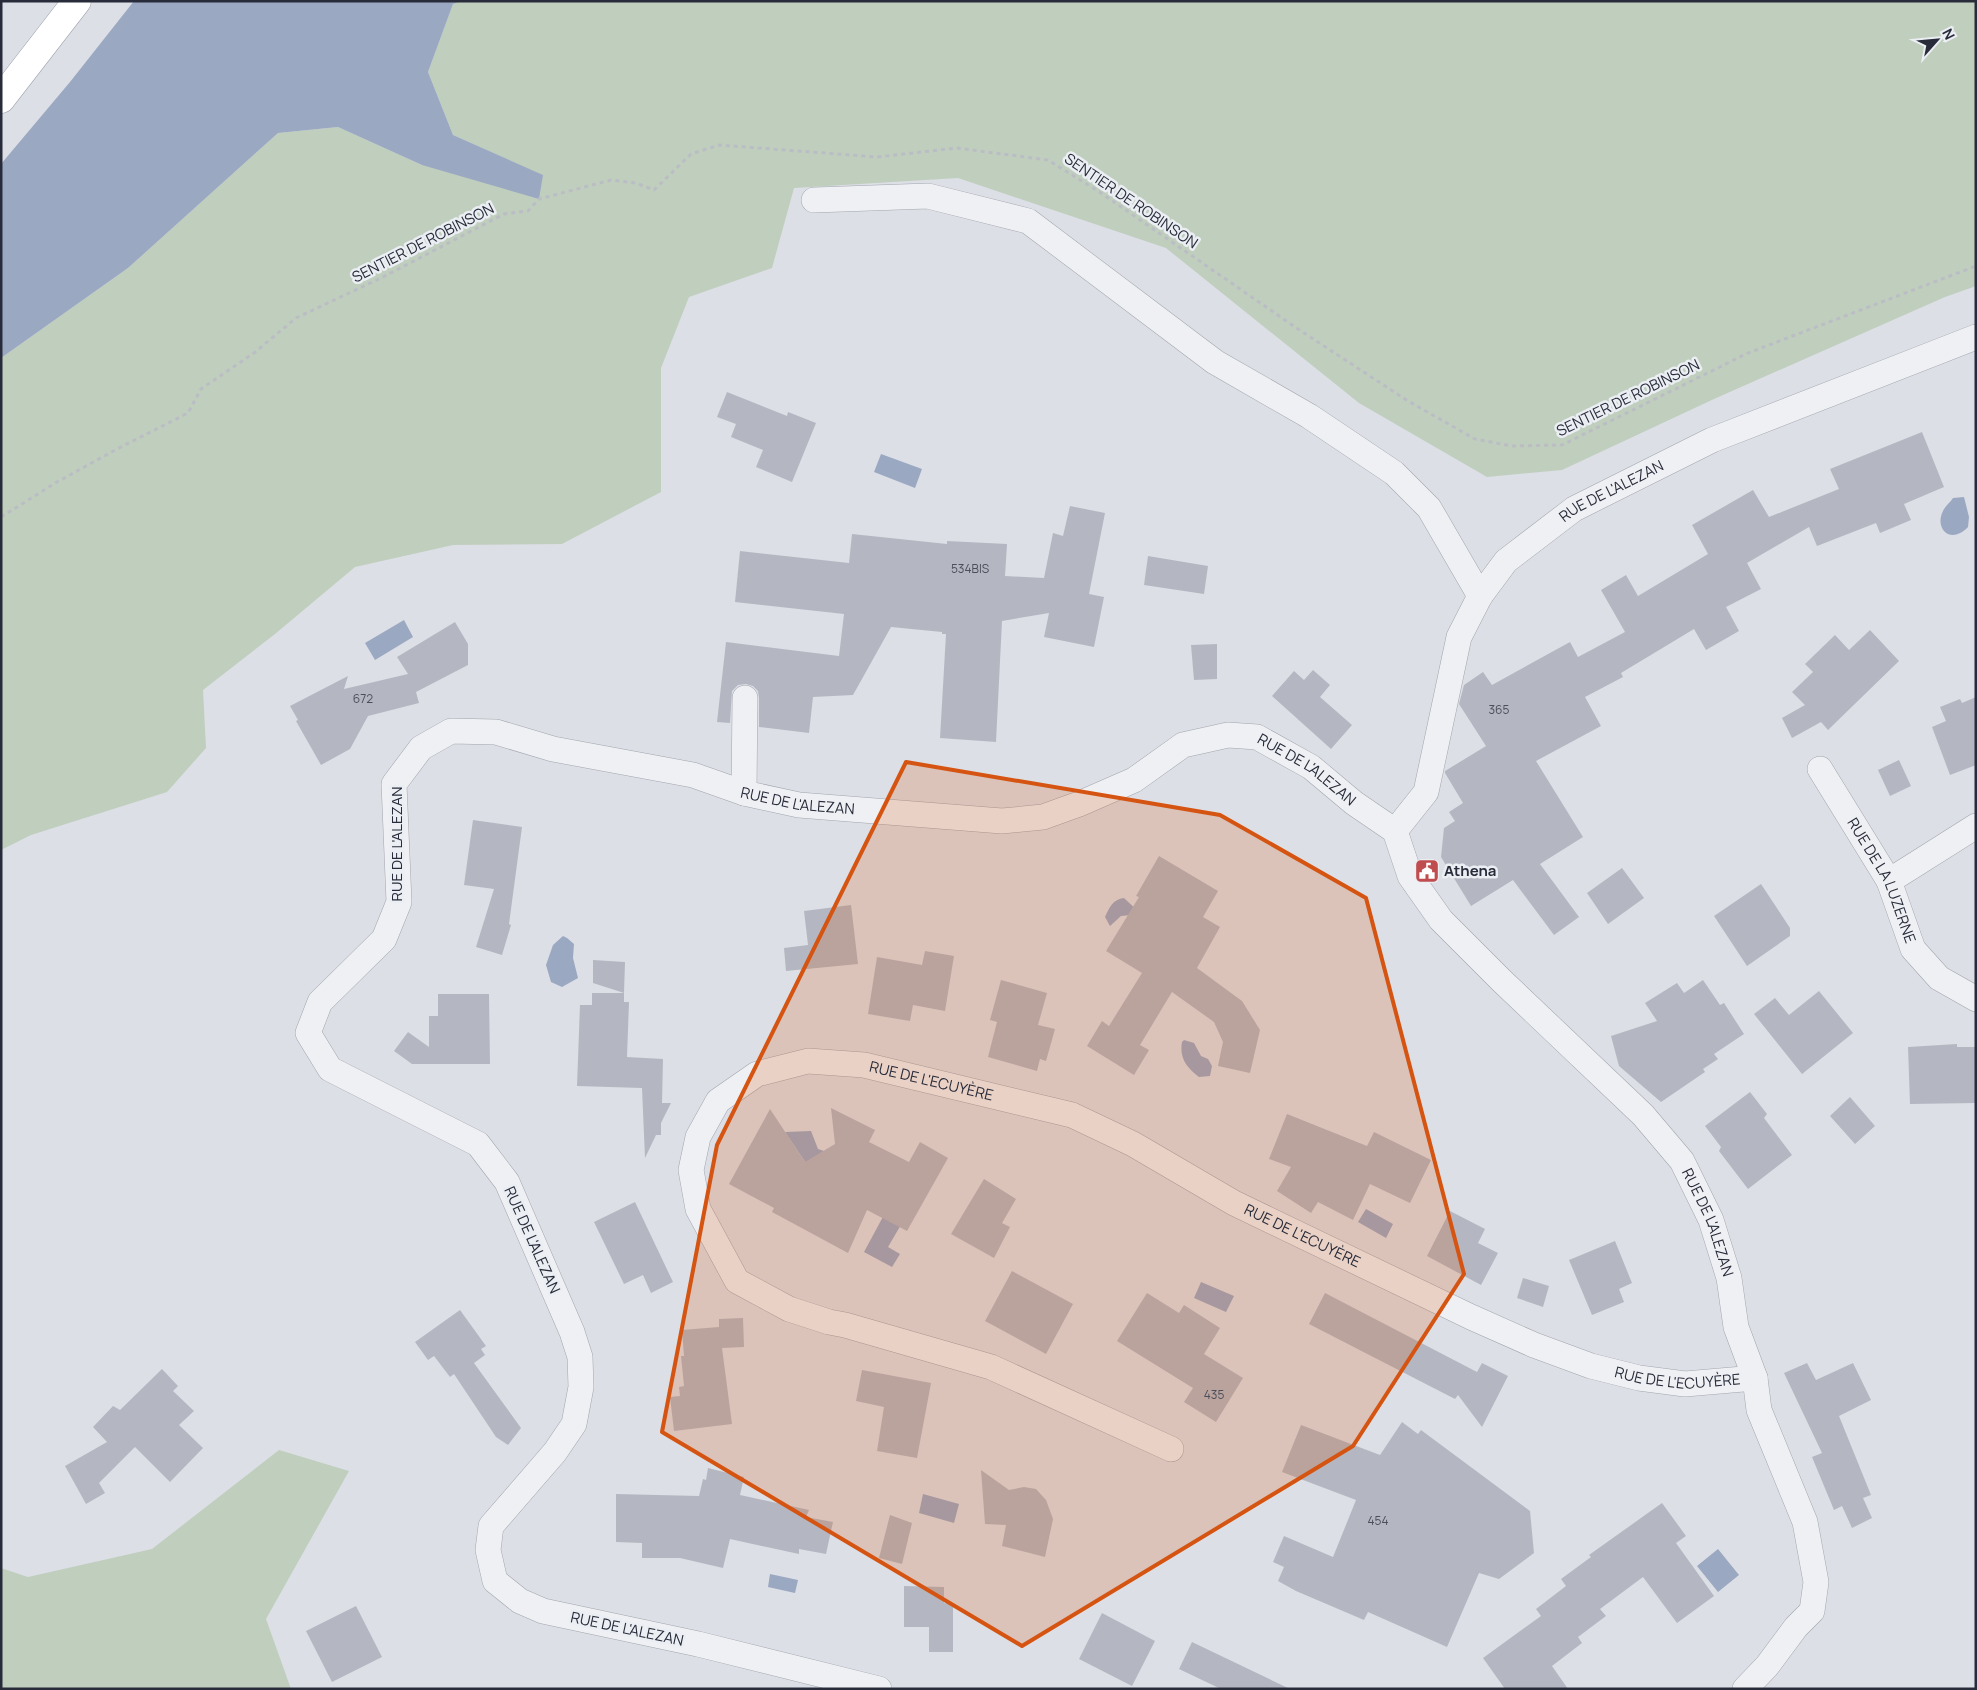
<svg xmlns="http://www.w3.org/2000/svg" width="1977" height="1690" font-family="Manrope,sans-serif">
	<style>
		.green { fill: #c0cebe }
		.water { fill: #9ba8c2 }
		.building { fill: #b4b7c1 }
		.lines { fill: none; stroke-linecap: round; stroke-linejoin: round }
		.minor-casing { stroke: #a2a6ae; stroke-width: 26 }
		.primary-casing { stroke: #9da2af; stroke-width: 29 }
		.path { stroke: #bbbdc4; stroke-width: 3; stroke-dasharray: 4 4; stroke-linecap: butt }
		.minor { stroke: #eff0f4; stroke-width: 25 }
		.primary { stroke: #fff; stroke-width: 28 }
		.marked { fill: #d55411; fill-opacity: 0.2; stroke: #d55411; stroke-width: 4; stroke-linejoin: round }
		.labels { text-anchor: middle; stroke-width: 5; stroke-linejoin: round; paint-order: stroke }
		.number-label { font-size: 12px; fill: #4b4f5c }
		.street-label { font-size: 15px; fill: #282c3a; stroke: #ebeef3 }
		.poi-label { font-size: 15px; font-weight: bold; fill: #282c3a; stroke: #ebeef3; text-anchor: start }
	</style>
	<rect width="100%" height="100%" fill="#dcdfe5"/>
	<path class="green" d="M 462,1 L 1976,1 L 1976,286 L 1945,297 L 1714,399 L 1562,470 L 1487,477 L 1359,403 L 1166,248 L 958,178 L 794,188 L 772,268 L 689,297 L 661,368 L 661,492 L 562,544 L 453,545 L 355,567 L 275,634 L 203,690 L 206,748 L 167,792 L 31,835 L 1,850 L 1,358 L 128,268 L 278,133 L 338,127 L 422,165 L 542,175 L 453,135 L 428,72 L 453,4 Z
		M 279,1450 L 349,1471 L 266,1619 L 291,1689 L 1,1689 L 1,1568 L 28,1577 L 152,1549 Z"/>
	<path class="water" d="M 134,1 L 462,1 L 453,4 L 428,72 L 453,135 L 543,175 L 539,199 L 422,165 L 338,127 L 278,133 L 128,268 L 1,358 L 1,164 L 70,82 Z
		M 881,454 L 922,469 L 915,488 L 874,472 Z
		M 1964,497 L 1969,517 L 1968,527 C 1951,545 1934,529 1943,511 C 1945,506 1950,503 1953,498 Z
		M 404,620 L 413,637 L 375,660 L 365,643 Z
		M 1124,898 L 1141,914 L 1121,916 L 1110,926 L 1105,917 C 1109,908 1113,899 1124,898 Z
		M 563,936 L 567,938 L 574,944 L 573,958 L 578,978 L 562,987 L 551,982 L 546,965 L 553,945 Z
		M 1184,1040 L 1194,1043 L 1201,1056 L 1208,1059 L 1212,1066 L 1210,1076 L 1199,1077 C 1187,1068 1179,1058 1182,1042 Z
		M 811,1131 L 818,1149 L 836,1155 L 820,1184 L 785,1132 Z
		M 1366,1209 L 1393,1224 L 1386,1238 L 1358,1222 Z
		M 885,1213 L 902,1223 L 888,1247 L 900,1254 L 892,1267 L 864,1252 Z
		M 1201,1282 L 1234,1296 L 1226,1312 L 1194,1298 Z
		M 923,1494 L 959,1504 L 954,1523 L 919,1513 Z
		M 1718,1549 L 1739,1575 L 1718,1592 L 1697,1566 Z
		M 770,1574 L 798,1580 L 795,1593 L 768,1587 Z"/>
	<path class="building" d="M 727,392 L 787,416 L 788,412 L 816,423 L 792,482 L 756,467 L 763,450 L 731,437 L 736,424 L 717,417 Z
		M 1922,432 L 1944,487 L 1904,504 L 1911,520 L 1880,533 L 1876,523 L 1817,546 L 1809,527 L 1747,563 L 1761,589 L 1726,607 L 1739,631 L 1706,650 L 1694,629 L 1621,673 L 1623,677 L 1585,697 L 1601,726 L 1536,761 L 1583,837 L 1540,864 L 1579,917 L 1554,935 L 1513,880 L 1471,906 L 1441,857 L 1444,828 L 1455,821 L 1449,812 L 1463,803 L 1445,773 L 1445,771 L 1486,746 L 1459,704 L 1464,685 L 1483,672 L 1492,685 L 1570,642 L 1578,657 L 1625,632 L 1601,590 L 1626,575 L 1638,596 L 1708,554 L 1692,525 L 1753,490 L 1769,517 L 1839,489 L 1830,469 Z
		M 1070,506 L 1105,513 L 1089,594 L 1104,597 L 1094,647 L 1044,637 L 1049,613 L 1002,621 L 996,742 L 940,738 L 946,634 L 942,634 L 942,632 L 891,627 L 853,695 L 813,697 L 809,733 L 759,727 L 759,698 L 758,691 L 753,686 L 746,684 L 738,685 L 732,691 L 730,723 L 717,722 L 726,642 L 839,656 L 844,614 L 735,602 L 740,551 L 849,563 L 852,534 L 947,544 L 947,541 L 1007,544 L 1005,576 L 1044,578 L 1053,533 L 1063,536 Z
		M 1148,556 L 1208,566 L 1204,594 L 1144,585 Z
		M 455,622 L 468,644 L 468,665 L 416,692 L 419,703 L 368,716 L 350,749 L 321,765 L 296,721 L 298,720 L 290,706 L 348,676 L 344,689 L 408,674 L 397,657 Z
		M 1870,630 L 1899,661 L 1828,730 L 1821,722 L 1792,738 L 1782,718 L 1805,705 L 1792,692 L 1813,672 L 1805,664 L 1835,635 L 1849,650 Z
		M 1217,644 L 1217,679 L 1194,680 L 1191,645 Z
		M 1313,670 L 1330,685 L 1320,697 L 1352,725 L 1331,749 L 1272,696 L 1294,671 L 1304,680 Z
		M 1976,697 L 1976,765 L 1950,775 L 1932,727 L 1946,721 L 1940,707 L 1960,699 L 1962,703 Z
		M 1899,760 L 1911,786 L 1890,796 L 1878,770 Z
		M 473,820 L 522,827 L 509,924 L 511,925 L 502,955 L 476,947 L 494,889 L 464,885 Z
		M 1159,856 L 1218,891 L 1203,917 L 1220,927 L 1197,968 L 1242,1001 L 1260,1030 L 1250,1073 L 1218,1066 L 1223,1042 L 1214,1022 L 1172,992 L 1140,1045 L 1149,1050 L 1134,1075 L 1087,1046 L 1102,1021 L 1109,1026 L 1142,973 L 1106,951 L 1139,897 L 1136,896 Z
		M 1622,868 L 1644,898 L 1608,924 L 1587,893 Z
		M 1761,884 L 1790,928 L 1790,936 L 1747,966 L 1714,916 Z
		M 851,905 L 858,964 L 786,971 L 784,948 L 808,945 L 804,911 Z
		M 925,951 L 954,956 L 945,1011 L 913,1005 L 910,1021 L 868,1014 L 877,957 L 922,965 Z
		M 593,960 L 625,962 L 624,993 L 593,983 Z
		M 1001,980 L 1047,993 L 1038,1025 L 1055,1029 L 1046,1061 L 1040,1059 L 1037,1071 L 988,1057 L 997,1022 L 990,1020 Z
		M 1703,980 L 1720,1005 L 1724,1003 L 1744,1034 L 1714,1054 L 1718,1059 L 1703,1069 L 1705,1072 L 1661,1102 L 1619,1066 L 1611,1036 L 1657,1021 L 1645,1003 L 1677,983 L 1684,993 Z
		M 1819,991 L 1853,1033 L 1802,1074 L 1754,1014 L 1775,998 L 1789,1015 Z
		M 592,993 L 624,993 L 624,1002 L 629,1002 L 627,1057 L 663,1059 L 662,1103 L 671,1103 L 661,1123 L 661,1135 L 656,1135 L 645,1158 L 642,1088 L 577,1086 L 580,1005 L 592,1005 Z
		M 438,994 L 489,994 L 490,1064 L 412,1064 L 394,1051 L 408,1032 L 429,1047 L 429,1016 L 438,1016 Z
		M 1957,1044 L 1957,1047 L 1976,1047 L 1976,1103 L 1910,1104 L 1908,1047 Z
		M 1750,1092 L 1767,1114 L 1764,1118 L 1792,1155 L 1748,1189 L 1719,1151 L 1721,1147 L 1705,1126 Z
		M 1850,1097 L 1875,1126 L 1855,1144 L 1830,1116 Z
		M 831,1108 L 875,1130 L 869,1142 L 909,1162 L 920,1142 L 948,1158 L 907,1231 L 867,1210 L 848,1253 L 772,1212 L 774,1208 L 729,1184 L 770,1109 L 805,1162 L 835,1144 Z
		M 1287,1114 L 1367,1146 L 1374,1132 L 1431,1160 L 1410,1203 L 1370,1184 L 1353,1220 L 1318,1202 L 1311,1213 L 1277,1191 L 1291,1167 L 1269,1159 Z
		M 984,1179 L 1016,1199 L 1002,1223 L 1010,1227 L 994,1258 L 951,1234 Z
		M 635,1202 L 673,1282 L 651,1293 L 643,1275 L 624,1284 L 594,1222 Z
		M 1450,1211 L 1485,1229 L 1478,1243 L 1498,1253 L 1481,1285 L 1427,1256 Z
		M 1615,1241 L 1632,1283 L 1619,1289 L 1624,1302 L 1592,1315 L 1569,1260 Z
		M 1012,1271 L 1073,1304 L 1046,1354 L 985,1321 Z
		M 1523,1278 L 1549,1286 L 1543,1307 L 1517,1298 Z
		M 1147,1293 L 1179,1313 L 1184,1305 L 1220,1328 L 1204,1354 L 1243,1378 L 1216,1422 L 1184,1402 L 1193,1388 L 1117,1341 Z
		M 1325,1293 L 1477,1372 L 1482,1363 L 1508,1376 L 1482,1427 L 1458,1395 L 1455,1399 L 1309,1324 Z
		M 460,1310 L 486,1346 L 481,1349 L 485,1355 L 474,1363 L 521,1428 L 508,1445 L 496,1437 L 454,1374 L 450,1377 L 434,1356 L 428,1360 L 415,1342 Z
		M 743,1318 L 744,1347 L 722,1348 L 732,1424 L 674,1431 L 670,1397 L 680,1396 L 679,1387 L 684,1386 L 681,1356 L 684,1356 L 682,1330 L 719,1327 L 719,1319 Z
		M 1807,1363 L 1816,1380 L 1853,1363 L 1871,1400 L 1839,1416 L 1871,1495 L 1863,1498 L 1872,1518 L 1852,1528 L 1842,1506 L 1834,1510 L 1812,1457 L 1822,1453 L 1784,1373 Z
		M 162,1369 L 178,1386 L 173,1391 L 194,1411 L 179,1425 L 203,1448 L 170,1482 L 135,1447 L 99,1483 L 105,1493 L 86,1504 L 65,1466 L 107,1442 L 93,1427 L 113,1406 L 120,1410 Z
		M 862,1370 L 931,1383 L 917,1458 L 877,1451 L 884,1407 L 856,1401 Z
		M 1402,1422 L 1418,1434 L 1421,1430 L 1530,1511 L 1534,1553 L 1499,1579 L 1479,1573 L 1447,1647 L 1368,1612 L 1364,1620 L 1296,1591 L 1278,1581 L 1284,1567 L 1273,1562 L 1284,1536 L 1333,1557 L 1356,1500 L 1282,1472 L 1301,1425 L 1380,1455 Z
		M 708,1468 L 744,1477 L 740,1495 L 809,1510 L 806,1517 L 833,1522 L 826,1554 L 799,1549 L 799,1554 L 730,1539 L 723,1568 L 680,1558 L 642,1558 L 642,1543 L 616,1542 L 616,1494 L 699,1496 L 703,1479 L 706,1480 Z
		M 981,1470 L 1009,1490 L 1024,1487 L 1036,1489 L 1046,1500 L 1053,1519 L 1045,1557 L 1002,1546 L 1006,1525 L 985,1524 Z
		M 1662,1503 L 1686,1536 L 1676,1543 L 1714,1596 L 1677,1623 L 1643,1577 L 1600,1609 L 1606,1616 L 1578,1637 L 1582,1643 L 1552,1666 L 1568,1689 L 1505,1689 L 1483,1658 L 1541,1616 L 1536,1609 L 1566,1586 L 1561,1579 L 1591,1557 L 1589,1555 Z
		M 890,1515 L 912,1523 L 902,1564 L 879,1558 Z
		M 904,1586 L 944,1587 L 944,1603 L 953,1604 L 953,1652 L 929,1652 L 929,1627 L 904,1627 Z
		M 356,1606 L 382,1657 L 332,1682 L 306,1631 Z
		M 1102,1613 L 1155,1641 L 1132,1686 L 1079,1659 Z
		M 1192,1642 L 1290,1689 L 1221,1689 L 1179,1669 Z"/>
	<g class="lines">
		<defs>
			<g id="minor">
				<path d="M 814,200 L 928,196 L 1028,221 L 1215,362 L 1309,416 L 1394,473 L 1429,508 L 1480,596"/>
				<path id="s1" d="M 1820,769 L 1889,881 L 1913,949 L 1939,978 L 1976,999"/>
				<path d="M 744,793 L 745,698"/>
				<path id="s2" d="M 1395,831 L 1426,792 L 1459,637 L 1480,596 L 1506,561 L 1574,509 L 1712,440 L 1976,337"/>
				<path d="M 1889,881 L 1976,826"/>
				<path id="s3" d="M 1171,1449 L 991,1367 L 845,1325 L 829,1322 L 789,1309 L 737,1281 L 698,1209 L 691,1170 L 698,1137 L 718,1101 L 757,1074 L 808,1061 L 864,1065 L 1072,1115 L 1133,1144 L 1234,1203 L 1471,1317 L 1534,1345 L 1591,1366 L 1639,1378 L 1685,1384 L 1755,1378"/>
				<path id="s4" d="M 879,1689 L 698,1644 L 543,1611 L 520,1601 L 495,1581 L 488,1550 L 491,1526 L 555,1452 L 574,1424 L 581,1387 L 580,1357 L 572,1332 L 507,1182 L 478,1144 L 330,1069 L 308,1033 L 320,1002 L 384,939 L 399,902 L 394,784 L 421,748 L 451,731 L 496,732 L 553,749 L 693,775 L 744,793 L 799,805 L 1002,821 L 1043,817 L 1079,804 L 1134,780 L 1183,745 L 1228,735 L 1257,737 L 1311,767 L 1354,803 L 1395,831 L 1410,876 L 1441,920 L 1502,981 L 1643,1115 L 1682,1161 L 1711,1220 L 1729,1278 L 1736,1327 L 1755,1378 L 1759,1410 L 1805,1522 L 1816,1582 L 1812,1611 L 1796,1627 L 1767,1666 L 1745,1689"/>
			</g>
			<path id="primary" d="M 1,99 L 77,1"/>
		</defs>
		<use href="#minor" class="minor-casing"/>
		<use href="#primary" class="primary-casing"/>
		<path class="path" d="M 1,517 L 57,482 L 117,449 L 188,413 L 201,389 L 254,353 L 296,318 L 383,277 L 504,214 L 528,211 L 539,199 L 611,180 L 636,183 L 654,190 L 691,154 L 719,145 L 877,157 L 957,148 L 1048,160 L 1101,193 L 1298,329 L 1408,401 L 1475,439 L 1512,446 L 1562,445 L 1748,353 L 1976,266"/>
		<use href="#minor" class="minor"/>
		<use href="#primary" class="primary"/>
	</g>
	<path class="marked" d="M 906,762 L 1220,815 L 1366,898 L 1464,1274 L 1353,1446 L 1022,1646 L 662,1432 L 717,1145 Z"/>
	<defs>
		<symbol id="civic-square" viewBox="-11 -11 22 22"><rect x="-9" y="-9" width="18" height="18" rx="4" fill="#bf4c4f" stroke="#ebeef3"/><path d="M-.6-6.5H3V-4.5H.6V-3L4-1V1h2V6H-6V1h2V-1L-.6-3ZM-1.2 2.5V6h2.4V2.5Z" fill="#fff"/></symbol>
	</defs>
	<g fill-rule="evenodd">
		<use href="#civic-square" x="1413" y="857" width="28" height="28"/>
	</g>
	<g class="labels">
		<g class="number-label">
			<text x="970" y="573">534BIS</text>
			<text x="363" y="703">672</text>
			<text x="1499" y="714">365</text>
			<text x="1214" y="1399">435</text>
			<text x="1378" y="1525">454</text>
		</g>
		<g class="street-label">
			<text transform="translate(1131 201) rotate(34)" y="5">SENTIER DE ROBINSON</text>
			<text transform="translate(423 243) rotate(-27)" y="5">SENTIER DE ROBINSON</text>
			<text transform="translate(1628 398) rotate(-26)" y="5">SENTIER DE ROBINSON</text>
			<text dy="5" stroke="none"><textPath href="#s2" startOffset="425">RUE DE L'ALEZAN</textPath></text>
			<text dy="5" stroke="none"><textPath href="#s4" startOffset="2359">RUE DE L'ALEZAN</textPath></text>
			<text dy="5" stroke="none"><textPath href="#s4" startOffset="1819">RUE DE L'ALEZAN</textPath></text>
			<text transform="translate(397 844) rotate(-90)" y="5">RUE DE L'ALEZAN</text>
			<text dy="5" stroke="none"><textPath href="#s1" startOffset="128">RUE DE LA LUZERNE</textPath></text>
			<text dy="5" stroke="none"><textPath href="#s3" startOffset="889">RUE DE L'ECUYÈRE</textPath></text>
			<text dy="5" stroke="none"><textPath href="#s4" startOffset="2976">RUE DE L'ALEZAN</textPath></text>
			<text dy="5" stroke="none"><textPath href="#s3" startOffset="1294">RUE DE L'ECUYÈRE</textPath></text>
			<text transform="translate(532 1240) rotate(66)" y="5">RUE DE L'ALEZAN</text>
			<text dy="5" stroke="none"><textPath href="#s3" startOffset="1699">RUE DE L'ECUYÈRE</textPath></text>
			<text transform="translate(627 1629) rotate(12)" y="5">RUE DE L'ALEZAN</text>
		</g>
		<g class="poi-label">
			<text x="1444" y="876">Athena</text>
		</g>
	</g>
	<rect width="1977" height="1690" fill="none" stroke="#282c3a" stroke-width="5"/>
	<g transform="translate(1937 40) rotate(63)" stroke="#ebeef3" stroke-width="4" paint-order="stroke">
	<path d="M0-4L9 19L0 12L-9 19Z" fill="#282c3a"/>
	<text y="-8" font-size="14" font-weight="bold" text-anchor="middle" fill="#282c3a">N</text>
	</g>
</svg>
